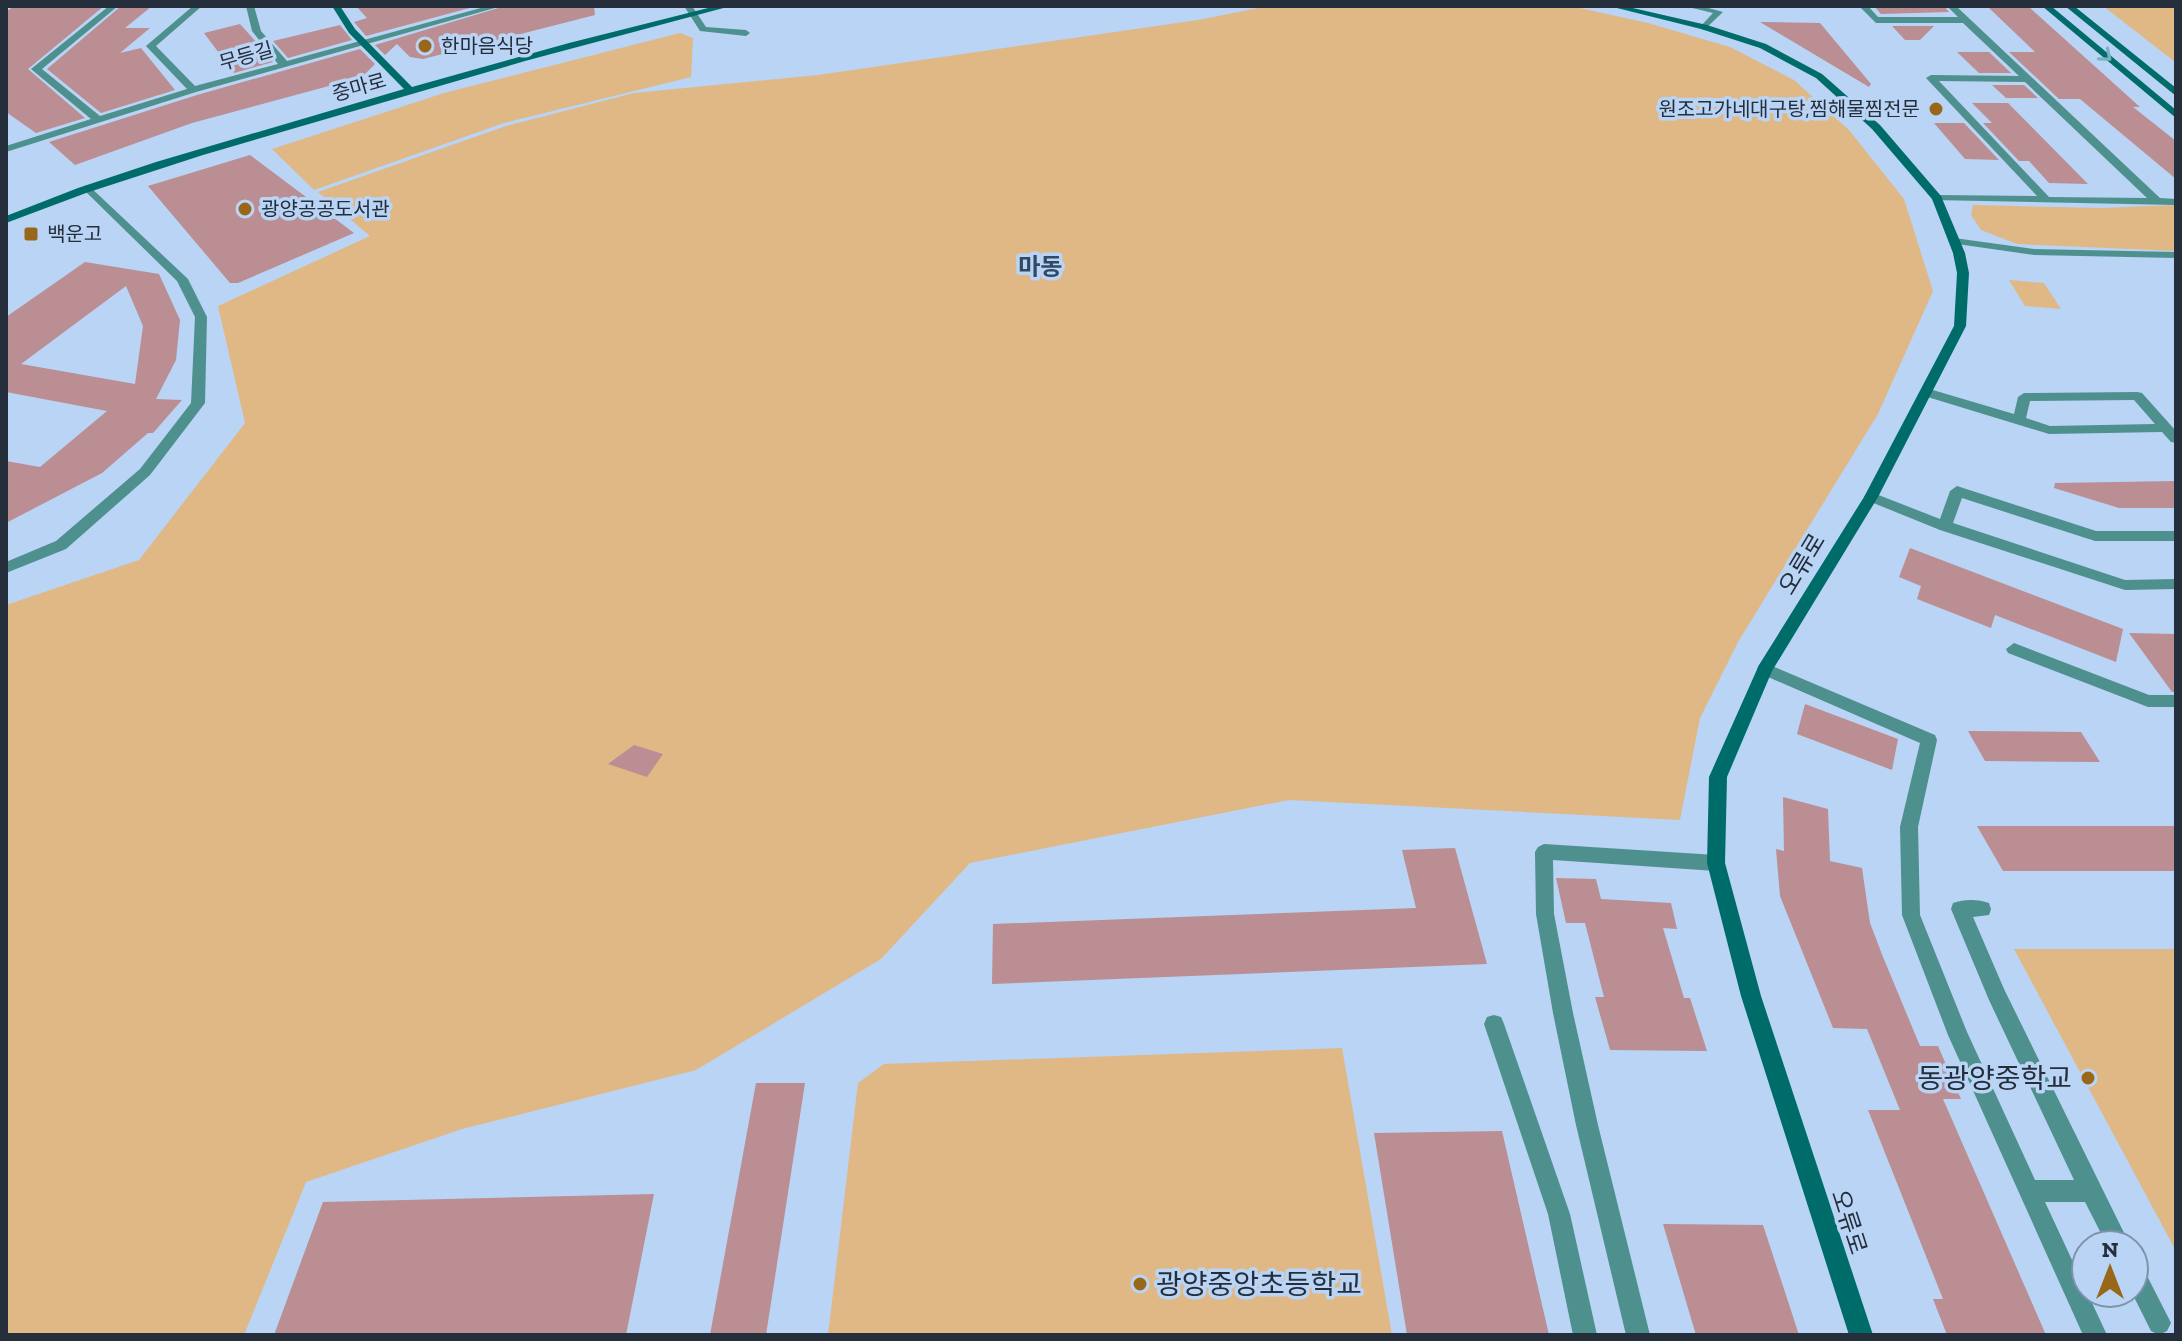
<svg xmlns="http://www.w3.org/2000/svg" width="2182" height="1341" font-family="'Zilla Slab','Noto Sans KR',serif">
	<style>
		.green { fill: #e0b885 }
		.building { fill: #ba8e92; fill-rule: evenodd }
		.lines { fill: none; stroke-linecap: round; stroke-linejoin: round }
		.street { fill: #4d908d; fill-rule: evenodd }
		.secondary { fill: #006c6a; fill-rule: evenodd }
		.oneway { stroke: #78b0c4 }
		.poi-dot { fill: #99671a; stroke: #b9d4f5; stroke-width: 3 }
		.labels { text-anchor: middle; stroke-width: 7; stroke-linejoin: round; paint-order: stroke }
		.far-poi-label { font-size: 20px; fill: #252f3c; stroke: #b9d4f5; text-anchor: start }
		.far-street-label { font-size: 20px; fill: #252f3c; stroke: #b9d4f5 }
		.far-quarter-label { font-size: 24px; font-weight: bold; fill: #324964; stroke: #b9d4f5 }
		.street-label { font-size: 24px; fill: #252f3c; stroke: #b9d4f5 }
		.near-poi-label { font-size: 28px; fill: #252f3c; stroke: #b9d4f5; text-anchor: end }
	</style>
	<rect width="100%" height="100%" fill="#b9d4f5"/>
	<path class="green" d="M 1268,6 L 1571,6 L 1648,23 L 1730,47 L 1794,80 L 1849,130 L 1904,199 L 1933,291 L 1878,414 L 1738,642 L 1700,718 L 1680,820 L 1289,800 L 970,863 L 881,959 L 696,1070 L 462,1129 L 306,1182 L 244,1335 L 6,1335 L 6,605 L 139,560 L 245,423 L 218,306 L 370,236 L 318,192 L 506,126 L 634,93 L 818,75 L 1198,20 Z
		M 2103,6 L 2176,6 L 2176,63 L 2170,58 Z
		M 680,33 L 693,38 L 691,77 L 504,123 L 314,190 L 272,149 L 444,93 Z
		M 1973,205 L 2101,208 L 2176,205 L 2176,251 L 2017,244 L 1981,230 L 1971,215 Z
		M 2009,280 L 2044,283 L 2061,309 L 2025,306 Z
		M 2014,949 L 2176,949 L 2176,1251 Z
		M 1342,1048 L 1392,1335 L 828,1335 L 858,1083 L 884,1064 Z"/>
	<path class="building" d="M 14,6 L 104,6 L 28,69 L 85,118 L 36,133 L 6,112 L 6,12 Z
		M 121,6 L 152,6 L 125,28 L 150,28 L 120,53 L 141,48 L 175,90 L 101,113 L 47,69 Z
		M 356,6 L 477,6 L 366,36 L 354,22 L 367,18 Z
		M 505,6 L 594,6 L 595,15 L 423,59 L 410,57 L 397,44 L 385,55 L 375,45 Z
		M 1874,6 L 1944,6 L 1949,12 L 1881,14 Z
		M 1988,7 L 2029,7 L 2140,107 L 2133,107 L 2176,141 L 2176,179 L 2080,99 L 2059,99 L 2009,52 L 2035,52 Z
		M 1760,22 L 1820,23 L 1871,84 L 1869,87 Z
		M 240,24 L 258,44 L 273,62 L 234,73 L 204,33 Z
		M 340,25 L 352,40 L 288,58 L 273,41 Z
		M 1892,26 L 1934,26 L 1920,40 L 1905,40 Z
		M 360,49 L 375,64 L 362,77 L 192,123 L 75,165 L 49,142 L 197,95 Z
		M 1957,52 L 1989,52 L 2011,73 L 1979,73 Z
		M 1992,85 L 2024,85 L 2038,98 L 2006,98 Z
		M 1972,103 L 2008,103 L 2088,184 L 2049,183 L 2029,161 L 2019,161 L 1983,123 L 1992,123 Z
		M 1934,123 L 1964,123 L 1999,160 L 1965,159 Z
		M 250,155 L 354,233 L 238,283 L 230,283 L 148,186 Z
		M 85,262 L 159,274 L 180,320 L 176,360 L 156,399 L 182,400 L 153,433 L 148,433 L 102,473 L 6,523 L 6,461 L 40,467 L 107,411 L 6,392 L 6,317 ZM 126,286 L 143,326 L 135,384 L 21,364 Z
		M 2176,481 L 2176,508 L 2119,508 L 2054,488 L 2055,483 Z
		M 1910,548 L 2123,629 L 2116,662 L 1995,615 L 1991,628 L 1917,599 L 1921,586 L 1899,577 Z
		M 2129,633 L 2176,634 L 2176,692 L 2172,692 Z
		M 1805,704 L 1898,739 L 1892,770 L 1797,734 Z
		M 1968,731 L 2081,732 L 2100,762 L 1985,761 Z
		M 634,745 L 663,754 L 647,777 L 608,764 Z
		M 1783,797 L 1828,809 L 1830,861 L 1862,868 L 1870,923 L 1883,957 L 1920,1046 L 1938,1046 L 1961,1099 L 1943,1099 L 2046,1335 L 1947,1335 L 1933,1299 L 1943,1299 L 1868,1110 L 1900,1110 L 1867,1029 L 1833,1028 L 1780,896 L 1776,849 L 1784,851 Z
		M 1977,826 L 2176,826 L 2176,871 L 2003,871 Z
		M 1455,848 L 1487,964 L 992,984 L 993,924 L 1416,908 L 1402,850 Z
		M 1556,878 L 1596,879 L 1601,899 L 1671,903 L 1677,929 L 1663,928 L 1684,998 L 1690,998 L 1707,1051 L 1610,1050 L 1595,997 L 1604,997 L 1585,923 L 1566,923 Z
		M 756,1083 L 805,1083 L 766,1335 L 710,1335 Z
		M 1502,1131 L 1549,1335 L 1407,1335 L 1374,1133 Z
		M 654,1194 L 626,1335 L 274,1335 L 323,1202 Z
		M 1663,1224 L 1763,1225 L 1799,1335 L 1696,1335 Z"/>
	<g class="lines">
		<path class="street" d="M 109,6 L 118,6 L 42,69 L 100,116 L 187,89 L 146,46 L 193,6 L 202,6 L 156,46 L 195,86 L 278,64 L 252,31 L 246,6 L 254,6 L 261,31 L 287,61 L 488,6 L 502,6 L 196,92 L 6,152 L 6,146 L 91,119 L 31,69 Z
			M 684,6 L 692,6 L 706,27 L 746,30 L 750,33 L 746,36 L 700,31 Z
			M 1684,6 L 1701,6 L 1723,12 L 1704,30 L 1700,27 L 1713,13 Z
			M 1859,6 L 1868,6 L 1878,17 L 1958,17 L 1947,6 L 1956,6 L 2160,198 L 2176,199 L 2176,205 L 1933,200 L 1933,196 L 1937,195 L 2037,196 L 1926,78 L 1931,75 L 2019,76 L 1963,23 L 1876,23 ZM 1939,81 L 2025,82 L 2147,198 L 2049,197 Z
			M 88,185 L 188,279 L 207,317 L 205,403 L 150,475 L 66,549 L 6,573 L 6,562 L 56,541 L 140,469 L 191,403 L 195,317 L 177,281 L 84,190 L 84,186 Z
			M 1954,238 L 2034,249 L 2176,252 L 2176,258 L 2034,255 L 1950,243 L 1948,241 Z
			M 1926,388 L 2014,414 L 2018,397 L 2024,393 L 2137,392 L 2142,393 L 2176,431 L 2176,443 L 2171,442 L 2162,432 L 2049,434 L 1921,395 L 1921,389 ZM 2134,400 L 2155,424 L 2050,426 L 2026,418 L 2030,401 Z
			M 1957,486 L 2096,531 L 2176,531 L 2176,541 L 2095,541 L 1962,498 L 1953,523 L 2125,580 L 2176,579 L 2176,589 L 2125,590 L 1940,530 L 1866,500 L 1864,497 L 1866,494 L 1876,494 L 1940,519 L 1950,491 Z
			M 2014,643 L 2149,695 L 2176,695 L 2176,707 L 2148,707 L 2008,653 L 2006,649 Z
			M 1765,663 L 1935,735 L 1937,740 L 1918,827 L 1920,915 L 1967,1032 L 2035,1180 L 2074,1180 L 1989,1000 L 1951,909 L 1953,903 C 1964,899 1978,899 1989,903 L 1991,909 L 1989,915 L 1973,917 L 2004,989 L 2130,1245 L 2107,1245 L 2085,1202 L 2045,1202 L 2107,1335 L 2083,1335 L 1948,1035 L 1902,915 L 1900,827 L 1920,743 L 1759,673 L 1757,669 L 1759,665 Z
			M 1544,844 L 1716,855 L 1722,857 L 1725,863 L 1722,869 L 1716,871 L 1553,860 L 1554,914 L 1573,1013 L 1598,1125 L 1650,1335 L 1626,1335 L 1576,1125 L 1553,1013 L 1536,914 L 1535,852 L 1538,847 Z
			M 1494,1015 L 1501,1017 L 1504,1024 L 1570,1214 L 1597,1335 L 1573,1335 L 1548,1214 L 1484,1024 L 1487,1017 Z
			M 2134,1263 L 2142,1266 L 2167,1315 L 2171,1323 L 2167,1331 L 2159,1335 L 2151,1331 L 2132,1293 L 2134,1293 Z"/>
		<path class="secondary" d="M 332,6 L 340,6 L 355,29 L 412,87 L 569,43 L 716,6 L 731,6 L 525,61 L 203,155 L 86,193 L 6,223 L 6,216 L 78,188 L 156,162 L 404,89 L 349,33 Z
			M 1609,6 L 1624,6 L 1707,25 L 1766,44 L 1822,74 L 1880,125 L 1941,196 L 1965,253 L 1969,273 L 1966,326 L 1878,497 L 1772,671 L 1727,777 L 1725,863 L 1761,996 L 1873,1335 L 1849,1335 L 1741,996 L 1707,863 L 1709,777 L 1759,665 L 1864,497 L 1954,326 L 1957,273 L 1953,253 L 1932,199 L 1872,129 L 1816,78 L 1760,48 L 1701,29 Z
			M 2042,6 L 2051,6 L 2176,110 L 2176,118 Z
			M 2065,6 L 2074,6 L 2176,88 L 2176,96 Z"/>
	</g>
	<defs><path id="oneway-chevron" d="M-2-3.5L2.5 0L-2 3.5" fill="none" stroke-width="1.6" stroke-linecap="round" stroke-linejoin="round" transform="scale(2)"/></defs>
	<use class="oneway" href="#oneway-chevron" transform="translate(2106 56) rotate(40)"/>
	<g class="poi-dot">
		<circle cx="425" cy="46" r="8"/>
		<circle cx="1936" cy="109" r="8"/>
		<circle cx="245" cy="209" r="8"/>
		<rect x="23" y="226" width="16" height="16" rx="4"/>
		<circle cx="2088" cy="1078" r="8"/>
		<circle cx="1140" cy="1284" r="8"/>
	</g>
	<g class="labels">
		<g class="far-poi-label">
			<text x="441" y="53">한마음식당</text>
			<text x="1920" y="116" text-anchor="end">원조고가네대구탕,찜해물찜전문</text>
			<text x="261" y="216">광양공공도서관</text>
			<text x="47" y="241">백운고</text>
		</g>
		<g class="far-street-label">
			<text transform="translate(246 56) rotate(-16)" y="7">무등길</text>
			<text transform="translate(359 87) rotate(-16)" y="7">중마로</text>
		</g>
		<g class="far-quarter-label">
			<text x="1040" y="275">마동</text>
		</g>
		<g class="street-label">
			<text transform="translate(1802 564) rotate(-59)" y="8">오류로</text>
			<text transform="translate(1849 1222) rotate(72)" y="8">오류로</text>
		</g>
		<g class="near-poi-label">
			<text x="2072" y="1088">동광양중학교</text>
			<text x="1156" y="1294" text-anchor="start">광양중앙초등학교</text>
		</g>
	</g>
	<rect width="2182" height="1341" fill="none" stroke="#252f3c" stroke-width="16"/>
	<g transform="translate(2110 1269)"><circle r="38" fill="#b9d4f5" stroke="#7e92ab" stroke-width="2"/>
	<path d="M0-6L14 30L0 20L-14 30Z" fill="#99671a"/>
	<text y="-12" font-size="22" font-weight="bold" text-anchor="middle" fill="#252f3c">N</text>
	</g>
</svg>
